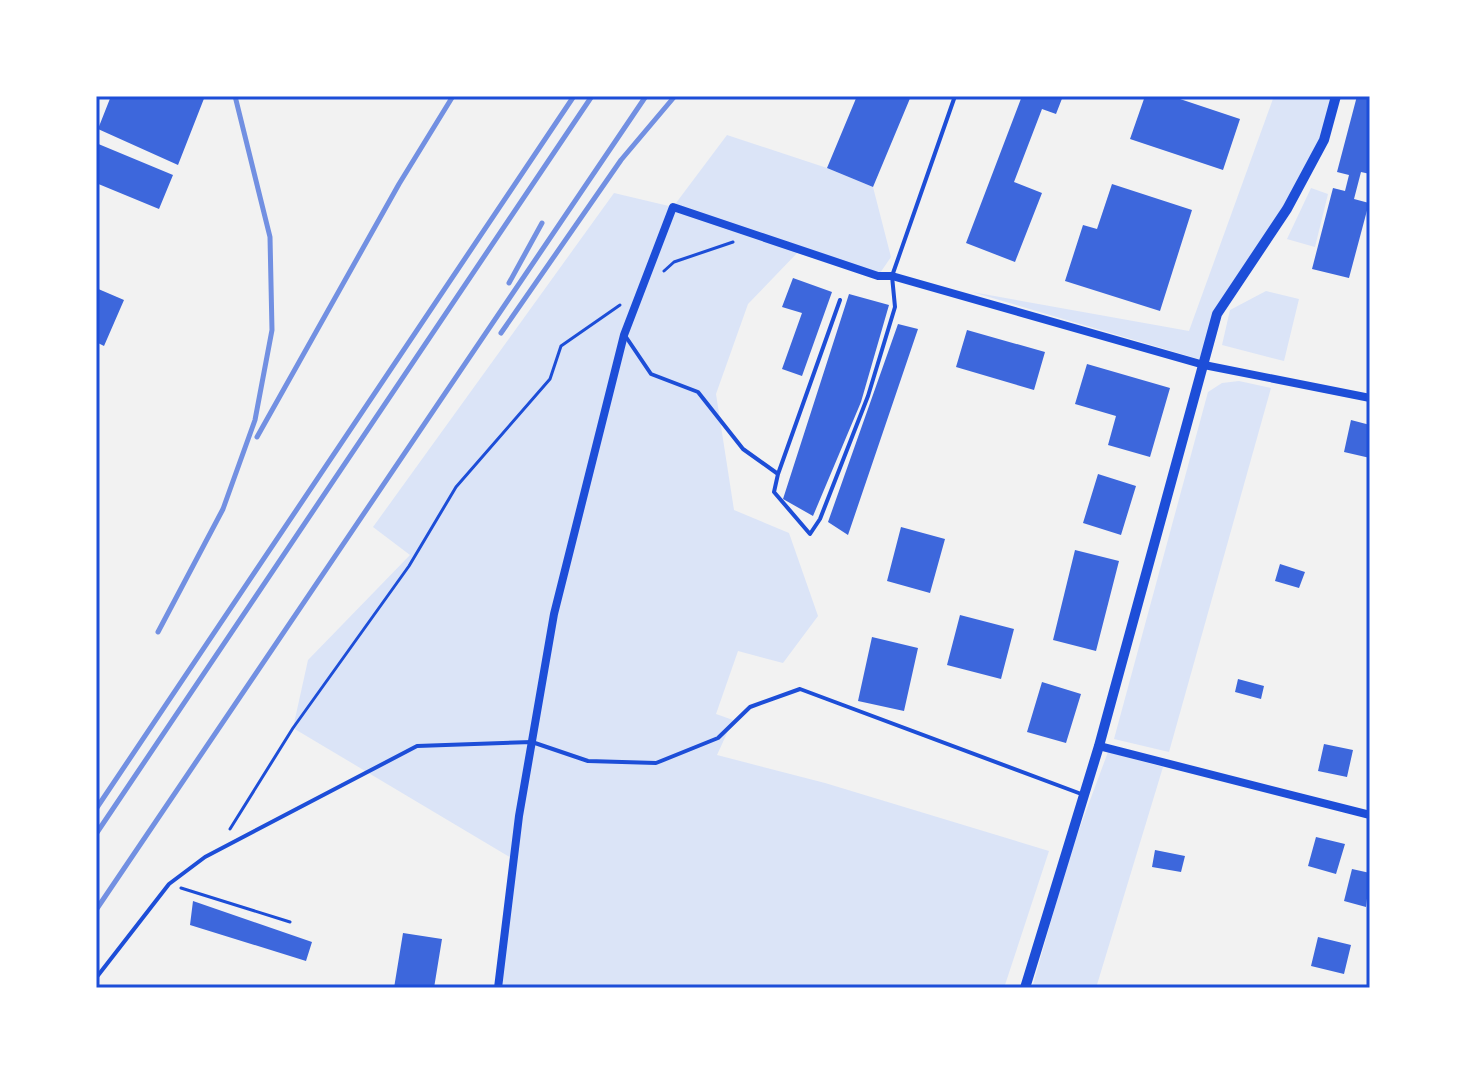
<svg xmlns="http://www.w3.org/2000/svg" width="1466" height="1084" font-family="'Times New Roman',serif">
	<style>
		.green { fill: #dbe4f7 }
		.building { fill: #3d67dc }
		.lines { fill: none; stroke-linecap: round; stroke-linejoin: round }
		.path { stroke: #1d4ed8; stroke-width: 3 }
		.service { stroke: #1d4ed8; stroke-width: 4 }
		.minor { stroke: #1d4ed8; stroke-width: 8 }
		.tertiary { stroke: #1d4ed8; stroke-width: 10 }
		.rail { stroke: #7290e2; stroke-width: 5 }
		.neatline { fill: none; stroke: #1d4ed8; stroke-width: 3 }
	</style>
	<rect width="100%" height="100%" fill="#f2f2f2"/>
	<path class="green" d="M 1274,96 L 1336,96 L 1324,140 L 1217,314 L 1202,360 L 972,292 L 1189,331 Z
		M 727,135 L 827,168 L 873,187 L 891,257 L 878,276 L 800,250 L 748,304 L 716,394 L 734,510 L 789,533 L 818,616 L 783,663 L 738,651 L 716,714 L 733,720 L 717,755 L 825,783 L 1049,851 L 1004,988 L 498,988 L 513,859 L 293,728 L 308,660 L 410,555 L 373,527 L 614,193 L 673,207 Z
		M 1311,188 L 1328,194 L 1315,247 L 1287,239 Z
		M 1266,291 L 1299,299 L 1284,361 L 1222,345 L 1230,310 Z
		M 1239,381 L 1271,388 L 1169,752 L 1114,739 L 1208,392 L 1222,383 Z
		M 1108,752 L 1163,767 L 1096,988 L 1032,988 L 1070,854 Z"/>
	<path class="building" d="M 111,96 L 205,96 L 178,165 L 98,129 Z
		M 857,96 L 911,96 L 873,187 L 827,168 Z
		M 1022,96 L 1063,96 L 1056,114 L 1042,109 L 1014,182 L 1042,193 L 1015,262 L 966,243 Z
		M 1145,96 L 1171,96 L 1240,119 L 1223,170 L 1130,139 Z
		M 1357,96 L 1370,96 L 1370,174 L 1361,172 L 1354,199 L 1369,203 L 1349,278 L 1312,269 L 1333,188 L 1345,191 L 1349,175 L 1337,172 Z
		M 96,143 L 173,175 L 159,209 L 96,183 Z
		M 1112,184 L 1192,210 L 1160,311 L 1065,281 L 1083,225 L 1097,229 Z
		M 793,278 L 832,292 L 802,376 L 782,369 L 802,313 L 782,307 Z
		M 96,288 L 124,300 L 104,346 L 96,342 Z
		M 849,294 L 889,305 L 861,402 L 813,516 L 783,499 Z
		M 898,324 L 918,329 L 848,535 L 828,522 Z
		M 967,330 L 1045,352 L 1034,390 L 956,367 Z
		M 1087,364 L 1170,388 L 1150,457 L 1108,445 L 1116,416 L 1075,404 Z
		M 1351,420 L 1370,425 L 1370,458 L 1344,452 Z
		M 1098,474 L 1136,486 L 1121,535 L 1083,523 Z
		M 901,527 L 945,539 L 930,593 L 887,581 Z
		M 1075,550 L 1119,561 L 1096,651 L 1053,640 Z
		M 1280,564 L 1305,572 L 1299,588 L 1275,581 Z
		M 960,615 L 1014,629 L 1001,679 L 947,665 Z
		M 872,637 L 918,648 L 904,711 L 858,701 Z
		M 1238,679 L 1264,686 L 1261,699 L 1235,692 Z
		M 1042,682 L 1081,694 L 1066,743 L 1027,732 Z
		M 1324,744 L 1353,750 L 1347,777 L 1318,771 Z
		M 1316,837 L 1345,844 L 1336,874 L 1308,866 Z
		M 1155,850 L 1185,856 L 1181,872 L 1152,867 Z
		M 1352,869 L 1370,873 L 1366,907 L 1344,901 Z
		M 193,901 L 312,942 L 306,961 L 190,925 Z
		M 403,933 L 442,939 L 434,988 L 394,988 Z
		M 1318,937 L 1351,945 L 1344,974 L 1311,966 Z"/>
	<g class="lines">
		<path class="path" d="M 664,271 L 674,262 L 733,242
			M 230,829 L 293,728 L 409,566 L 456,487 L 550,379 L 561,346 L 620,305
			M 181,888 L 290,922"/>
		<path class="service" d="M 626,337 L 651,374 L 698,392 L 743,449 L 778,474 L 774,492 L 810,534 L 820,519 L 868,396 L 895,307 L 892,276 L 955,96
			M 778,474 L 840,300
			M 96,978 L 169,884 L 205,857 L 417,746 L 532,742 L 588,761 L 656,763 L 718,738 L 750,707 L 800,689 L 1084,795"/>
		<path class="minor" d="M 1099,746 L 1370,815
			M 498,988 L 519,816 L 554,614 L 624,335 L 673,207 L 878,276 L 892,276 L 1204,365 L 1370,398"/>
		<path class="tertiary" d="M 1025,988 L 1099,746 L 1217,314 L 1287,209 L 1324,140 L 1336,96"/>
		<path class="rail" d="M 509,283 L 542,223
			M 501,333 L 621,160 L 675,96
			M 257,437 L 399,184 L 453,96
			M 158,632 L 223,509 L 255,420 L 272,330 L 270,237 L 235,96
			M 96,809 L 574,96
			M 96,834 L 592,96
			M 96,910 L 646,96"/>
	</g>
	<rect width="1466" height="1084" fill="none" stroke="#ffffff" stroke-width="196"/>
	<rect x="98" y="98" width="1270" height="888" class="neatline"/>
</svg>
